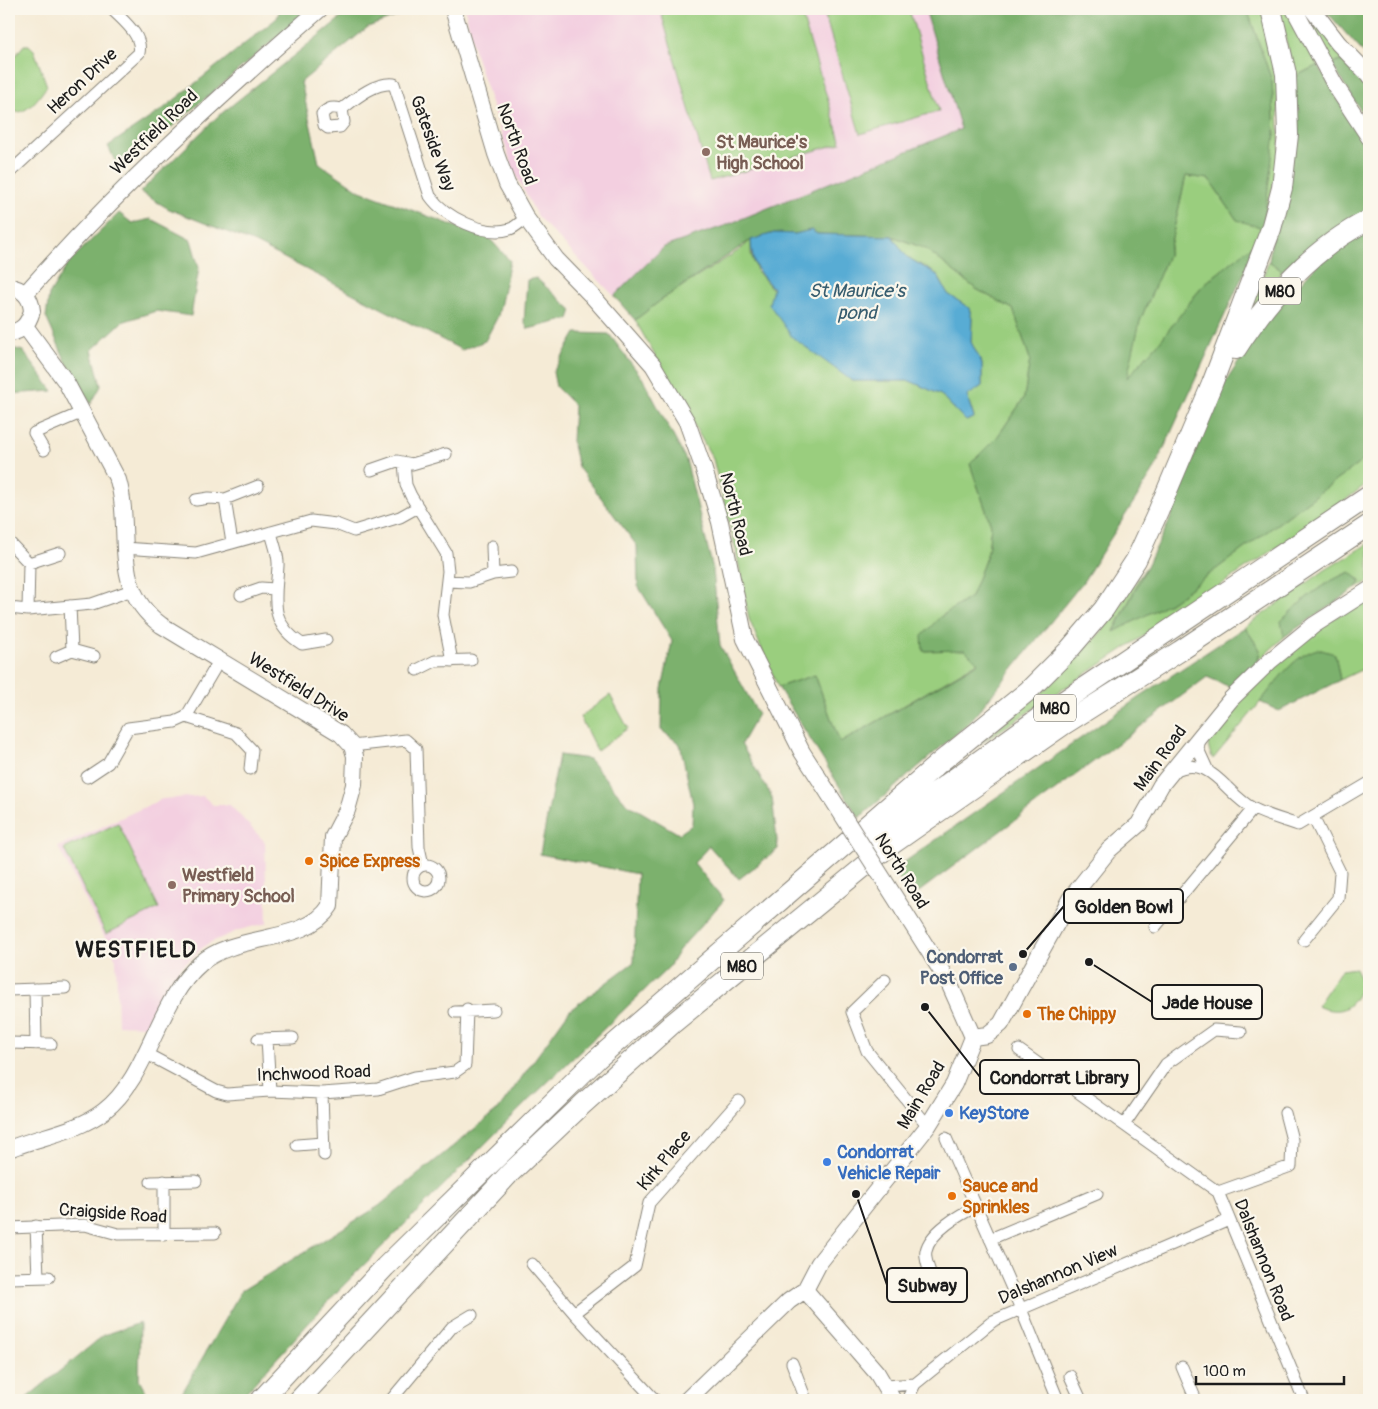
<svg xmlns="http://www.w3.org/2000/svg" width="1378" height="1409" font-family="Pangolin,sans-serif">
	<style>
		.built { fill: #f3cfe0 }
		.green { fill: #9ace7e; stroke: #5b754d }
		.forest { fill: #7bb16d; stroke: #4c6644 }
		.water { fill: #59acd4; stroke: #3a6478 }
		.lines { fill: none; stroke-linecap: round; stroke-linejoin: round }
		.street-casing { stroke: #888479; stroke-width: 13 }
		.secondary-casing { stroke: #888479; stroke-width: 18 }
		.highway-casing { stroke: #888479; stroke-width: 22 }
		.street { stroke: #fff; stroke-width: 11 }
		.secondary { stroke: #fff; stroke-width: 16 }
		.highway { stroke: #fff; stroke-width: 20 }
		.secondary-bridge-casing { stroke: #888479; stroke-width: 18; stroke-linecap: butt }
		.secondary-bridge { stroke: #fff; stroke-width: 16 }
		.education-dot { fill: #8d6e63; stroke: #fbf7ec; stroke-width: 2 }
		.food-dot { fill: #e8710a; stroke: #fbf7ec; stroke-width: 2 }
		.service-dot { fill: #5c6f8a; stroke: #fbf7ec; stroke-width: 2 }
		.shop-dot { fill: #3f7fe0; stroke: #fbf7ec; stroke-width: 2 }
		.labels { text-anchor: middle; stroke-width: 4.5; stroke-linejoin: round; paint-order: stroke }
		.shield { fill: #fbf7ec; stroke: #5f5e5a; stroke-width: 1 }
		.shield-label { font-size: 16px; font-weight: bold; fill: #1c1c1c }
		.street-label { font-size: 18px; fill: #1c1c1c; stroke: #fbf7ec }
		.education-label { font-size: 18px; font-weight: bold; fill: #785e54; stroke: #fbf7ec; text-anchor: start }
		.food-label { font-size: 18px; font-weight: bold; fill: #c56008; stroke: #fbf7ec; text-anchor: start }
		.service-label { font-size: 18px; font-weight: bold; fill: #4e5e75; stroke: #fbf7ec; text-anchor: end }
		.shop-label { font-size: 18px; font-weight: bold; fill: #366cbe; stroke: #fbf7ec; text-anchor: start }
		.water-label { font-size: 19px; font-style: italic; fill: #375d6f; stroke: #fbf7ec }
		.district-label { font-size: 22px; font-weight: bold; letter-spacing: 1px; fill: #1c1c1c; stroke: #fbf7ec }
		.leader { fill: none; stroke: #1c1c1c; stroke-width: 2 }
		.callout-dot { fill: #1c1c1c; stroke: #fbf7ec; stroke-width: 2 }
		.callout { fill: #fbf7ec; stroke: #1c1c1c; stroke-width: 2 }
		.callout-label { font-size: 19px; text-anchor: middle; font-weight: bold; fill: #1c1c1c }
	</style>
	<rect width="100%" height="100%" fill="#fbf7ec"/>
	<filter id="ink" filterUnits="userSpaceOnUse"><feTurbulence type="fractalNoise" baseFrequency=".02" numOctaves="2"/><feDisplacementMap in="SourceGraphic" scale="10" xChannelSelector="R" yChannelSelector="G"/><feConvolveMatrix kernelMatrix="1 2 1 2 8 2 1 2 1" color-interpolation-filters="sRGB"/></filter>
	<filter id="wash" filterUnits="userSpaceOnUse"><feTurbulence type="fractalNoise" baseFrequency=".0096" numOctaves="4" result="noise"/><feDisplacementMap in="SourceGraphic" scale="20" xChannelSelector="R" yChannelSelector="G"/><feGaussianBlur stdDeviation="1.12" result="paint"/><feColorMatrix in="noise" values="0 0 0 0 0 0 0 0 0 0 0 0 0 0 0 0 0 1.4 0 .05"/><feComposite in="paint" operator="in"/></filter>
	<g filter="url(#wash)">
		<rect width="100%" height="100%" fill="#f5ebd6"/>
		<path class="built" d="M 465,9 L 925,9 L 961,129 L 724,226 L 664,247 L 614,296 L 537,216 L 513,169 L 475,54 Z
			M 203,796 L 213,805 L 230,805 L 265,842 L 267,923 L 239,930 L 207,944 L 181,967 L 167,988 L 148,1026 L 118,1025 L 116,959 L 58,847 L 162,799 Z"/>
		<path class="green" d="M 660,9 L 800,9 L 841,143 L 710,181 Z
			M 823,9 L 909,9 L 939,111 L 860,134 Z
			M 1247,9 L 1265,9 L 1276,43 L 1280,159 L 1259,240 L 1203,285 L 1161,340 L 1126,379 L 1140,321 L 1168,255 L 1186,176 L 1209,179 L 1237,220 L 1275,135 L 1272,81 Z
			M 1279,9 L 1288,9 L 1318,65 L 1294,77 Z
			M 1310,16 L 1348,60 L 1331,63 L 1306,18 Z
			M 24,45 L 29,45 L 34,50 L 47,86 C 39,97 25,119 9,110 L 9,58 L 16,55 Z
			M 892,236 L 926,249 L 976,289 L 1013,309 L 1030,359 L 1024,398 L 998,436 L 970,464 L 991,525 L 988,552 L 971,597 L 940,617 L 923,651 L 965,649 L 978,662 L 840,743 L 815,675 L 778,687 L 749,619 L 736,550 L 713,459 L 635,320 L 664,298 L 741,249 L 751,240 L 751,254 L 757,271 L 851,381 L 910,381 L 941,395 L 966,421 L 974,417 L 967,396 L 982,386 L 982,364 L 971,342 L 972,319 L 969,308 L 948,294 L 937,274 L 907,257 Z
			M 1269,261 L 1282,271 L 1255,309 L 1253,300 Z
			M 1369,456 L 1369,482 L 1322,518 L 977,746 L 1049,686 L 1103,630 L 1146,567 L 1114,631 L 1173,601 Z
			M 1369,543 L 1369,581 L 1355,589 L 1361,581 L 1350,572 C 1323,582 1301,601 1282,621 L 1284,637 L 1258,661 L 1260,650 L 1245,627 L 1325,570 Z
			M 1369,597 L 1369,666 L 1340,680 L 1335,654 L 1293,663 L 1213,759 C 1210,752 1206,746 1210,738 C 1213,730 1221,723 1226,717 C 1262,672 1319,624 1369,597 Z
			M 610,695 L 628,728 L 597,751 L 580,717 Z
			M 118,823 L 159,908 L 106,934 L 64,849 Z
			M 1355,968 L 1362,983 C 1354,1006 1343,1017 1317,1006 L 1341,970 Z"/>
		<path class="forest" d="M 280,9 L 310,9 L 161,136 L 117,165 L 108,146 L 163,109 L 277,18 Z
			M 352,9 L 417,9 L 368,27 L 301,82 L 319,163 L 360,191 L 490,239 L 510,261 L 498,316 L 485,341 L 462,350 L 255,243 L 169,209 L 140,192 L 217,117 Z
			M 925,9 L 1247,9 L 1272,81 L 1275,135 L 1263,228 L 1237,220 L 1209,179 L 1186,176 L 1168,255 L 1140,321 L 1127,378 L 1161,340 L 1203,285 L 1259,240 L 1154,470 L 1083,582 L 969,723 L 859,818 L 778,687 L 815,675 L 840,743 L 978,663 L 965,650 L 923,651 L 922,636 L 940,617 L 971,597 L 988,552 L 991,525 L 970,464 L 998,436 L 1024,398 L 1030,359 L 1013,309 L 976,289 L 926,249 L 892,236 L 817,234 L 811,230 L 795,234 L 774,233 L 751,240 L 664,298 L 635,320 L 614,296 L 664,247 L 724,226 L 961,129 Z
			M 1324,9 L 1369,9 L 1369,59 Z
			M 1348,60 L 1369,84 L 1369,124 L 1331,63 Z
			M 1318,65 L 1369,152 L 1369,210 L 1327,234 L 1282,271 L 1269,261 L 1294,77 Z
			M 119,213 L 132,223 L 151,219 L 191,240 L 199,268 L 191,316 L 156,311 L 122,322 L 92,350 L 101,386 L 91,404 L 67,364 L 46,317 L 49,295 L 69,262 Z
			M 1369,230 L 1369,456 L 1173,601 L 1114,632 L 1169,522 L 1218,394 L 1263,324 L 1326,255 Z
			M 536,278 L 572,310 L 569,319 L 528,329 L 524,322 L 527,280 Z
			M 576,333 L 609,334 L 643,379 L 686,460 L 713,569 L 720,645 L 758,714 L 741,744 L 772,797 L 778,849 L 739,879 L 709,846 L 694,863 L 724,900 L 679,950 L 669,967 L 530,1099 L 336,1293 L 239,1400 L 172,1400 L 181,1395 L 241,1291 L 379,1206 L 499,1109 L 570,1010 L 634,962 L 637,874 L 540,854 L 559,755 L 589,759 L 626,803 L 679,834 L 692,825 L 693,804 L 680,744 L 661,730 L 662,689 L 672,641 L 638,586 L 637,546 L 578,467 L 572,441 L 574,405 L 556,387 L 553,372 Z
			M 9,347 L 23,351 L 53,391 L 9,394 Z
			M 1350,572 L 1361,581 L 1355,589 L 1284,637 L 1281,621 C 1301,601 1323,582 1350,572 Z
			M 1245,627 L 1260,650 L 1258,661 L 1230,687 L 1207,677 L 912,897 L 893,870 L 1145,693 Z
			M 1318,649 L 1335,654 L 1340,680 L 1279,711 L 1260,702 C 1276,683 1293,655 1318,649 Z
			M 140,1323 L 139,1380 L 150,1400 L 24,1400 L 104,1335 Z"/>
		<path class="water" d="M 811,230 L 817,234 L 892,236 L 907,257 L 937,275 L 948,294 L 969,308 L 972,319 L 971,342 L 982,364 L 982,386 L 967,396 L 974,418 L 966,421 L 941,395 L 910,381 L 852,381 L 792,337 L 769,304 L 773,288 C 757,271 752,264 751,240 L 774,233 L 795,234 Z"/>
	</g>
	<g filter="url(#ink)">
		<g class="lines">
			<defs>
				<path id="street" d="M 342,109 C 333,107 329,107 322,114 L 324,125 L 328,128 L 340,127 L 344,122 L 342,109 C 356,98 375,82 394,84 L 430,196 C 445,217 484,237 510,229 C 516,227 521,221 526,218
					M 9,173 L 139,53 C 143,35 123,21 112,9
					M 44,450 L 34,433 L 83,412
					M 404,463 L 406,485 L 411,496 L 446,553 L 448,571 L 443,615 L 452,661
					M 371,470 L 397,461 L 412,464 L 446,454
					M 225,499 L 232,543
					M 196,500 L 209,498 L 225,499 L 258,486
					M 271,532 C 273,542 279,555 278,566 C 276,599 268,623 302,644 L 326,640
					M 9,542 L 29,563 L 28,610
					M 492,546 L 493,574
					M 124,548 L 196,553 L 311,521 L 336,524 L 354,531 L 400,517 L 418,507
					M 29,563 L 60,553
					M 447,581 L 469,582 L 493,574 L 511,572
					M 241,595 L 261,588 L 275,589
					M 70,606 L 72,650
					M 9,608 L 28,610 L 92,604 L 132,590
					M 56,657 L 72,650 L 94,656
					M 417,670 L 435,661 L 471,660
					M 186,717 L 236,733 L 252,750 L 250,769
					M 1200,737 L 1198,749 L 1208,771
					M 352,746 L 406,740 L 416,749 L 419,847 L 423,865
					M 1174,771 C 1211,752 1226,796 1254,809 C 1268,816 1284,820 1298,825 L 1369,783
					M 87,777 L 108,763 L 128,728 L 175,722 L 186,717 L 219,661
					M413 878a13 13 0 1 1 26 0a13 13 0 1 1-26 0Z
					M 1155,927 L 1253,809
					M 1304,940 L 1338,898 L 1340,872 L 1313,817
					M 885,980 L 852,1012 L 867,1051 L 928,1126
					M 35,989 L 36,1044
					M 9,990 L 65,988
					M 455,1012 L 494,1010
					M 258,1039 L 293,1038
					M 267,1039 L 270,1091
					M 9,1043 L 51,1044
					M 1019,1050 L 1218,1192 L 1304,1400
					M 145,1053 L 216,1091 L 227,1094 L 270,1091 L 322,1093 L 378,1089 L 415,1077 L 455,1072 L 465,1065 L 467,1009
					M 322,1093 L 324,1155
					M 1124,1125 L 1166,1064 L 1214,1030 L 1241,1032
					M 946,1138 L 1021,1309 L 1058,1400
					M 297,1145 L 323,1143
					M 164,1181 L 164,1235
					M 151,1182 L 196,1181
					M 1218,1192 L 1291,1166 L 1292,1140 L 1285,1113
					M 36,1226 L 38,1277
					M 9,1228 L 85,1225 L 118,1234 L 215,1233
					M 990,1239 L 1097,1194
					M 532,1264 L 574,1313 L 655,1400
					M 10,1278 L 49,1277
					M 896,1291 L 932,1279 C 930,1270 924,1260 926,1251 C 930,1232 960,1214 976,1207
					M 574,1313 L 635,1266 L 649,1203 L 739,1101
					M 792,1363 L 806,1400
					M 1182,1367 L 1196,1400
					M 1070,1376 L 1081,1400
					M 886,1386 L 915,1384
					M 391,1400 L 452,1327 L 472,1315
					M 907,1400 L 915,1384 L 993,1321 L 1229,1220"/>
				<path id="secondary" d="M 453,9 L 496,154 L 507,184 L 526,218 L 556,259 L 594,298 L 653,365 L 687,422 L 703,467 L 720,522 L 745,639 L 802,752 L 829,794
					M 1294,9 L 1335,85 L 1369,137
					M 1312,9 L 1338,43 L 1369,75
					M 9,287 C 22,288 31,297 32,311 C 28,324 23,331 9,333
					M 25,294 C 116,191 216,99 320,9
					M 903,910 L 949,983 L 973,1037
					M 973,1037 L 987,1035 L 1001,1024 L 1070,899 L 1109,850 L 1139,824 L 1161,785 L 1200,737 L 1231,699 L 1270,661 L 1314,625 L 1369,590
					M 9,1149 C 40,1136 77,1132 104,1111 C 149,1077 157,1000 201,963 C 236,932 306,945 330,906 L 333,837 L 347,810 L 354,785 L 355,756 L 352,746 L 341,734 L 161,625 C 109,587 133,532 118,480 L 66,382 L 25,326
					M 805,1290 L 877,1373 L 893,1400
					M 687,1400 L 789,1301 L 805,1290 L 819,1263 L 928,1126 L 954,1084 L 973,1037"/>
				<path id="highway" d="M 1236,349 C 1270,296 1312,248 1369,220
					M 869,840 L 1043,715 L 1369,496
					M 261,1400 L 385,1267 L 597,1059 L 939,763 L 1028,691 L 1068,651 L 1104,609 L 1136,560 L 1158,512 L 1212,384 L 1271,229 L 1282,188 L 1288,135 L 1286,74 L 1271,9
					M 299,1400 L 509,1174 L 583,1104 L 672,1024 L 888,847 L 1063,725 L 1180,651 L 1369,525"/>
			</defs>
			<use href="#street" class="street-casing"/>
			<use href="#secondary" class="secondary-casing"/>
			<use href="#highway" class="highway-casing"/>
			<use href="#street" class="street"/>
			<use href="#secondary" class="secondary"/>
			<use href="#highway" class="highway"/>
			<defs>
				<path id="secondary-bridge" d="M 829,794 L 903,910"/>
			</defs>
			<use href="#secondary-bridge" class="secondary-bridge-casing"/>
			<use href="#secondary-bridge" class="secondary-bridge"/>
		</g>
	</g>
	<g class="education-dot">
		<circle cx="706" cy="152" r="5"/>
		<circle cx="172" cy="885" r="5"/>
	</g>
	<g class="food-dot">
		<circle cx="309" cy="861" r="5"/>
		<circle cx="1027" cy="1014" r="5"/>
		<circle cx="952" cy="1196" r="5"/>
	</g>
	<circle class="service-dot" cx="1013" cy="967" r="5"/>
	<g class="shop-dot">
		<circle cx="949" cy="1113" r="5"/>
		<circle cx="827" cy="1162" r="5"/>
	</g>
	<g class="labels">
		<g class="shield">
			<rect x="1259" y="277.5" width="42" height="27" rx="4"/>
			<rect x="1034" y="694.5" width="42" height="27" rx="4"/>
			<rect x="721" y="952.5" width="42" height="27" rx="4"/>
		</g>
		<g class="shield-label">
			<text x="1280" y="297">M80</text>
			<text x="1055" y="714">M80</text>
			<text x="742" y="972">M80</text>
		</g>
		<g class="street-label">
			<text transform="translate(82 81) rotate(-43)" y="6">Heron Drive</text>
			<text transform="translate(154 132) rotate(-44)" y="6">Westfield Road</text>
			<text transform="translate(433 143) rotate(70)" y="6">Gateside Way</text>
			<text transform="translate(517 144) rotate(70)" y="6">North Road</text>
			<text transform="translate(736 514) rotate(76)" y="6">North Road</text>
			<text transform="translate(299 687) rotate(32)" y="6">Westfield Drive</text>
			<text transform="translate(1160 758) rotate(-54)" y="6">Main Road</text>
			<text transform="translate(902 871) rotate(58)" y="6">North Road</text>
			<text transform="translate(314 1073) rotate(-2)" y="6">Inchwood Road</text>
			<text transform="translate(921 1095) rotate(-59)" y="6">Main Road</text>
			<text transform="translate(664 1160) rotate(-50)" y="6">Kirk Place</text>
			<text transform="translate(113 1213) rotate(4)" y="6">Craigside Road</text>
			<text transform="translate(1264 1260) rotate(68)" y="6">Dalshannon Road</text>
			<text transform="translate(1058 1274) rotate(-23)" y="6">Dalshannon View</text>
		</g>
		<g class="education-label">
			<text x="716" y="148">St Maurice's<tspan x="716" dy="21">High School</tspan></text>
			<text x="182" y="881">Westfield<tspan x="182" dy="21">Primary School</tspan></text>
		</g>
		<g class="food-label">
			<text x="319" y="867">Spice Express</text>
			<text x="1037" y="1020">The Chippy</text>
			<text x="962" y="1192">Sauce and<tspan x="962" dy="21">Sprinkles</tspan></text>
		</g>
		<g class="service-label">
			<text x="1003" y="963">Condorrat<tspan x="1003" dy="21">Post Office</tspan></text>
		</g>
		<g class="shop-label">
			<text x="959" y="1119">KeyStore</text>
			<text x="837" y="1158">Condorrat<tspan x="837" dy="21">Vehicle Repair</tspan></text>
		</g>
		<g class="water-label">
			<text x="857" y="297">St Maurice's<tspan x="857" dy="22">pond</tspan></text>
		</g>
		<g class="district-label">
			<text x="136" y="957">WESTFIELD</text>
		</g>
	</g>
	<path class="leader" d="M1023 954L1064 906M1089 962L1152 1002M925 1007L980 1077M856 1194L887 1285"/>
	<g class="callout-dot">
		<circle cx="1023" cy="954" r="5"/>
		<circle cx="1089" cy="962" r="5"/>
		<circle cx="925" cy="1007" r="5"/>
		<circle cx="856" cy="1194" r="5"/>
	</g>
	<g class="callout">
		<rect x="1064" y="889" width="119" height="34" rx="5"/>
		<rect x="1152" y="985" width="110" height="34" rx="5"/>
		<rect x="980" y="1060" width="159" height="34" rx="5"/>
		<rect x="887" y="1268" width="80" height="34" rx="5"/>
	</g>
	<g class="callout-label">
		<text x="1124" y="913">Golden Bowl</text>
		<text x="1207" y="1009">Jade House</text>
		<text x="1059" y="1084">Condorrat Library</text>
		<text x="927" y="1292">Subway</text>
	</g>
	<rect width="1378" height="1409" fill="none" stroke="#fbf7ec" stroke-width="30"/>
	<path d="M1196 1376v8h148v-8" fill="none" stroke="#1c1c1c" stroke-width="2.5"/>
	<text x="1203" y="1376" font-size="15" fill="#1c1c1c" stroke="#fbf7ec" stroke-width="4" paint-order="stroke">100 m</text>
</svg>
